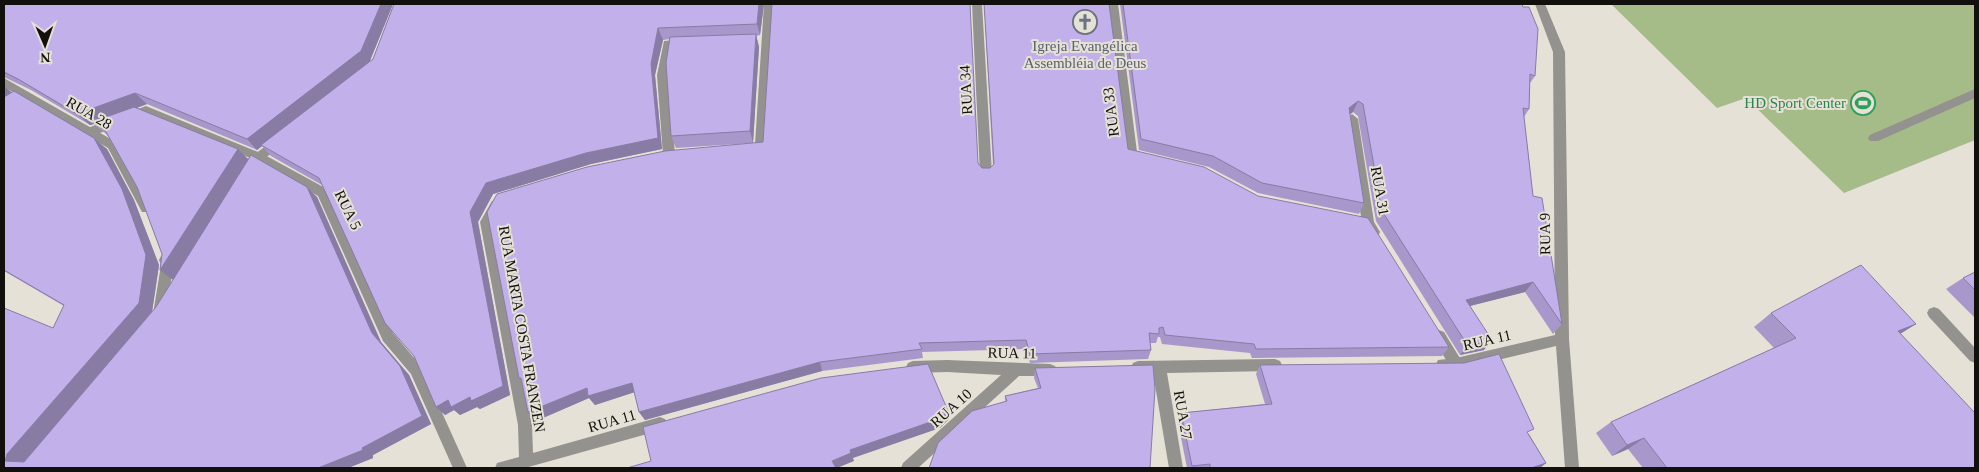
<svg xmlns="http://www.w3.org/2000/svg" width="1979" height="472" font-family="Georgia,serif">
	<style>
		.green { fill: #a5bb88 }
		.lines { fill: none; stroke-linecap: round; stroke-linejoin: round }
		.lane { fill: #94928e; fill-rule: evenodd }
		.street { fill: #94928e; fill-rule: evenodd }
		.wall { fill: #a797ca }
		.shaded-wall { fill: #887ba4 }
		.building { fill: #c2b0eb; stroke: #887ba4 }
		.labels { text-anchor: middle; stroke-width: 4; stroke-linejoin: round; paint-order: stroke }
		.worship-label { font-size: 15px; fill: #5b616d; stroke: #e5e1d6 }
		.street-label { font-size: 15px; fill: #11100c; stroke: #e5e1d6 }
		.leisure-label { font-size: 15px; fill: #27864d; stroke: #e5e1d6; text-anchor: end }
	</style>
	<rect width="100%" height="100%" fill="#e5e1d6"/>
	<path class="green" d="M 1611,4 L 1975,4 L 1975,140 L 1844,193 L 1746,98 L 1717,108 Z"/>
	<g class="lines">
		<path class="lane" d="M 972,4 L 982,4 L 992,174 L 990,177 L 982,177 L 980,174 Z
			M 1108,4 L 1118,4 L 1137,152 L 1145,155 L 1147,158 L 1141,163 L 1127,159 L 1125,156 Z
			M 686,39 L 692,43 L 690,46 L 673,48 L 669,75 L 675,155 L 669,160 L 663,155 L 657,75 L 664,41 Z
			M 1975,89 L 1975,98 L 1878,141 L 1870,141 L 1868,138 L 1870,135 Z
			M 146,106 L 263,154 L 327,189 L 393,333 L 421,366 L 467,468 L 453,468 L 411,374 L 383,341 L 318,196 L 255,160 L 146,116 L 89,137 L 83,132 L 85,129 Z
			M 1352,114 L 1358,119 L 1374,222 L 1380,232 L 1378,236 C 1369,239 1365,231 1362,223 L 1346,119 Z
			M 1439,330 L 1444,332 L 1461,360 L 1463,364 L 1461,368 L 1456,370 L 1451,368 L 1434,340 L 1432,336 L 1434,332 Z"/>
		<path class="street" d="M 764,4 L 774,4 L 767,149 C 763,156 749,156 745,149 L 747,146 L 755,144 Z
			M 1535,4 L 1545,4 L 1565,52 L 1569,339 L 1579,468 L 1565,468 L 1556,346 L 1456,370 L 1438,368 L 1436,364 L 1438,360 L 1456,358 L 1555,335 L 1553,52 Z
			M 4,78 L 116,142 L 152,208 L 150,212 L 142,212 L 108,148 L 4,87 Z
			M 279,136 L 285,141 L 283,144 L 263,160 L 253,176 L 245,176 L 243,173 L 255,154 Z
			M 496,200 L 500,201 L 502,205 L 492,222 L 532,425 L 533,453 L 660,417 L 665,419 L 667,424 L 665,429 L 525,468 L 495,468 L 497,463 L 519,457 L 518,425 L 480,222 L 492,201 Z
			M 165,255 L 169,256 L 173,265 L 167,314 L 165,318 L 160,320 L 155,318 L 153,314 L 161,265 L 159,260 L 161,256 Z
			M 1934,307 L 1939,309 L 1975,348 L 1975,363 L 1970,361 L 1929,317 L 1927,313 L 1929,309 Z
			M 1275,359 L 1280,361 L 1282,365 L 1280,369 L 1275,371 L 1167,373 L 1183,468 L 1169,468 L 1153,373 L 1133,371 L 1131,367 L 1133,363 L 1138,361 Z
			M 947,360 L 1050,364 L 1055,366 L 1057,370 L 1055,374 L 1050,376 L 1019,376 L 918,468 L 901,468 L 903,463 L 1001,375 L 947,372 L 913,373 L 908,371 L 906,367 L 908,363 L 913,361 Z"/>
	</g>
	<path class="wall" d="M 4,4 L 393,4 L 370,61 L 373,59 L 394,4 L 764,4 L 760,35 L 756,36 L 759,47 L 753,143 L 978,163 L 982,168 L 990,168 L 993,165 L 984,4 L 983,4 L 1109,4 L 1128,149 L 1449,347 L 1442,356 L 1252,358 L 1250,353 L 1162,344 L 1160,337 L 1158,337 L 1156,343 L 1150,343 L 1151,350 L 1148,359 L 1030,363 L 1026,349 L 922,352 L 923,358 L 822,371 L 645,420 L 639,412 L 635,392 L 595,405 L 589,398 L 536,421 L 528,412 L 752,143 L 676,148 L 671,136 L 670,39 L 663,40 L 655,75 L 662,149 L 591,164 L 493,194 L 478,222 L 510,395 L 480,409 L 477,407 L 460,415 L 454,410 L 445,415 L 322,185 L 271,156 L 262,146 L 257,150 L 147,104 L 137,108 L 249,159 L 317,197 L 381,342 L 409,375 L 431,424 L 373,455 L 373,458 L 348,468 L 4,468 L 53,328 L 64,306 L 4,271 L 4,86 L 12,93 L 107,149 L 134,200 L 159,265 L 152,312 L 156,307 L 189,255 L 162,254 L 137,187 L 108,136 L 105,133 L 94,124 L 90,125 L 31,90 L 4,77 Z
		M 1120,4 L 1522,4 L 1535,76 L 1530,83 L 1529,109 L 1524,117 L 1533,196 L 1562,324 L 1553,334 L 1525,292 L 1470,306 L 1484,350 L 1460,355 L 1376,221 L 1358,116 L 1353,112 L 1350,114 L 1364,203 L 1359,214 L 1258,193 L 1209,167 L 1139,150 Z
		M 1975,272 L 1975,318 L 1946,289 L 1963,278 Z
		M 1771,313 L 1916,324 L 1900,334 L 1975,468 L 1643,468 L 1628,449 L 1612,456 L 1596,433 L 1611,422 L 1774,348 L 1754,327 Z
		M 1153,365 L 1005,401 L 1005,396 L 1038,388 L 1034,378 L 1035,368 Z
		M 1260,365 L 1529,434 L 1546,463 L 1540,468 L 1187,468 L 1178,422 L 1181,413 L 1265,404 L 1256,374 Z"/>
	<path class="shaded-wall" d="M 381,4 L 393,4 L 369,63 L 257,150 L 247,139 Z
		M 759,4 L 764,4 L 760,35 L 757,24 Z
		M 658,28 L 663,40 L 655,75 L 662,149 L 591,164 L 493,194 L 478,222 L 510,395 L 480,409 L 477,407 L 460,415 L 454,410 L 445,415 L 436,407 L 470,212 L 486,183 Z
		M 756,34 L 759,47 L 753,143 L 750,131 Z
		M 4,86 L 16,96 L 4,104 Z
		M 135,93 L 147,104 L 94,124 L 92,122 L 94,124 L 90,125 L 77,114 Z
		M 1358,101 L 1353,112 L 1344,119 L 1349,108 Z
		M 94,138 L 107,149 L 134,200 L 159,265 L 152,312 L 24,462 L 5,461 L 7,454 L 139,303 Z
		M 238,149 L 249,160 L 173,280 L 160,270 Z
		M 307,187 L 317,197 L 381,342 L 409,375 L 431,424 L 373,455 L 373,458 L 348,468 L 318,468 L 362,448 L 372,333 Z
		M 1533,282 L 1525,292 L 1458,309 L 1466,300 Z
		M 1916,324 L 1895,337 L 1898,331 Z
		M 1492,340 L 1484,350 L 1460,355 L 1468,346 Z
		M 820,362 L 822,371 L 645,420 L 639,412 Z
		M 632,383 L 638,391 L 595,405 L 589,398 L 536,421 L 528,412 L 587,388 Z
		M 948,411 L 949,419 L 940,428 L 853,458 L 854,461 L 837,468 L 835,468 L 832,461 L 850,450 Z
		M 1644,438 L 1628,449 L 1612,456 L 1627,445 Z
		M 1546,463 L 1540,468 L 1531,468 Z"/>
	<path class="building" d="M 4,4 L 381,4 L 361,51 L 247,139 L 135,93 L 77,114 L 18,79 L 4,72 Z
		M 394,4 L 759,4 L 757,24 L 658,28 L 651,64 L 658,138 L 586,153 L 486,183 L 470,212 L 503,386 L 471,401 L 470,397 L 451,407 L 448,400 L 436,407 L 414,356 L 385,323 L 319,178 L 261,145 L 373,59 Z
		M 772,4 L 970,4 L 978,163 L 982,168 L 990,168 L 994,164 L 984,4 L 1109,4 L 1128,149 L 1204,167 L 1258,196 L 1368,218 L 1449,347 L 1256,349 L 1254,344 L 1165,335 L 1163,327 L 1159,328 L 1159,334 L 1149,333 L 1151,350 L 1030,354 L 1026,340 L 919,343 L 922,349 L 820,362 L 639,412 L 632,383 L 588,396 L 587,388 L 528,412 L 521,378 L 519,378 L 487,212 L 497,194 L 587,167 L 665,151 L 763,142 Z
		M 1123,4 L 1522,4 L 1523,7 L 1529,7 L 1538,29 L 1535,76 L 1530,74 L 1529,109 L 1523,108 L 1533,196 L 1542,198 L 1562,324 L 1533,282 L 1466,300 L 1492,340 L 1468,346 L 1382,211 L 1363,104 L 1358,101 L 1349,108 L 1364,203 L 1262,183 L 1213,156 L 1141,139 Z
		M 756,34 L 750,131 L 671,136 L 666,63 L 670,37 Z
		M 14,91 L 94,138 L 122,189 L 146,255 L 139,303 L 7,454 L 5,461 L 24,462 L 156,307 L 251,155 L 307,187 L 372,333 L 400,366 L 422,416 L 362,448 L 363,450 L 318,468 L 4,468 L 4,308 L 53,328 L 64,305 L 4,270 L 4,97 Z
		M 134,107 L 238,149 L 160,270 L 162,254 L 137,187 L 105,130 L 92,122 Z
		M 1861,265 L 1916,324 L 1898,331 L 1975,413 L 1975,468 L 1667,468 L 1644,438 L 1627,445 L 1611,422 L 1796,338 L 1771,313 Z
		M 1975,272 L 1975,290 L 1963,278 Z
		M 1499,354 L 1534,429 L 1527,432 L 1546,463 L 1531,468 L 1210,468 L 1210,464 L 1192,466 L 1181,413 L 1272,404 L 1260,365 L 1464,363 Z
		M 928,364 L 948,411 L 939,419 L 850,450 L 851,453 L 832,461 L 836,468 L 627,468 L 651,461 L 643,427 L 821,378 Z
		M 1153,365 L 1155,389 L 1150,468 L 929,468 L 938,443 L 972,411 L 1007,401 L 1005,396 L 1041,388 L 1035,368 Z"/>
	<defs>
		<symbol id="church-ring" viewBox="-11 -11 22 22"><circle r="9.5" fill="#e5e1d6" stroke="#6b7280" stroke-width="1.5"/><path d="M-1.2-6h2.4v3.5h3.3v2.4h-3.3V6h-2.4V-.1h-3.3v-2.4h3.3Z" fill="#6b7280"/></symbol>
		<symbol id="stadium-ring" viewBox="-11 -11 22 22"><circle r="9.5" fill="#e5e1d6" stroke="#2e9e5b" stroke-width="1.5"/><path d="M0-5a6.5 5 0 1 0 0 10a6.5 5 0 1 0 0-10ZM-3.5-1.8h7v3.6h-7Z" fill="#2e9e5b"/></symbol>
	</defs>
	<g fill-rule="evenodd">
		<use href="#church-ring" x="1071" y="8" width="28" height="28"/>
		<use href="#stadium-ring" x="1849" y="89" width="28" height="28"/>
	</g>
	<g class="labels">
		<g class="worship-label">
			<text x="1085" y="51">Igreja Evangélica<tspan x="1085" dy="17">Assembléia de Deus</tspan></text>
		</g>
		<g class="street-label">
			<text transform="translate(966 90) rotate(-93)" y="5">RUA 34</text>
			<text transform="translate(1111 112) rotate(-97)" y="5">RUA 33</text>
			<text transform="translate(89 113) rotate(30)" y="5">RUA 28</text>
			<text transform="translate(1380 191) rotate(80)" y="5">RUA 31</text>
			<text transform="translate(348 210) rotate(64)" y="5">RUA 5</text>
			<text transform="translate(1545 234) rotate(-91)" y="5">RUA 9</text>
			<text transform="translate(522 329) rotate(80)" y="5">RUA MARTA COSTA FRANZEN</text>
			<text transform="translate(1487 340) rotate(-13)" y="5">RUA 11</text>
			<text transform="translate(1012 353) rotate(1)" y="5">RUA 11</text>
			<text transform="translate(951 408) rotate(-42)" y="5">RUA 10</text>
			<text transform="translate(1183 415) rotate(80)" y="5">RUA 27</text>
			<text transform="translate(612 421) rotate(-16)" y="5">RUA 11</text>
		</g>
		<g class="leisure-label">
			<text x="1846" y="108">HD Sport Center</text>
		</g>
	</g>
	<rect width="1979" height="472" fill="none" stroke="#11100c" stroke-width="10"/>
	<g transform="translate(45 45) rotate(178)" stroke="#e5e1d6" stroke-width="4" paint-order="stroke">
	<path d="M0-4L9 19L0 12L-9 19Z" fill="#11100c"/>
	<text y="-8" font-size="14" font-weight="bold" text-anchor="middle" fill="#11100c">N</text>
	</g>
</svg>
